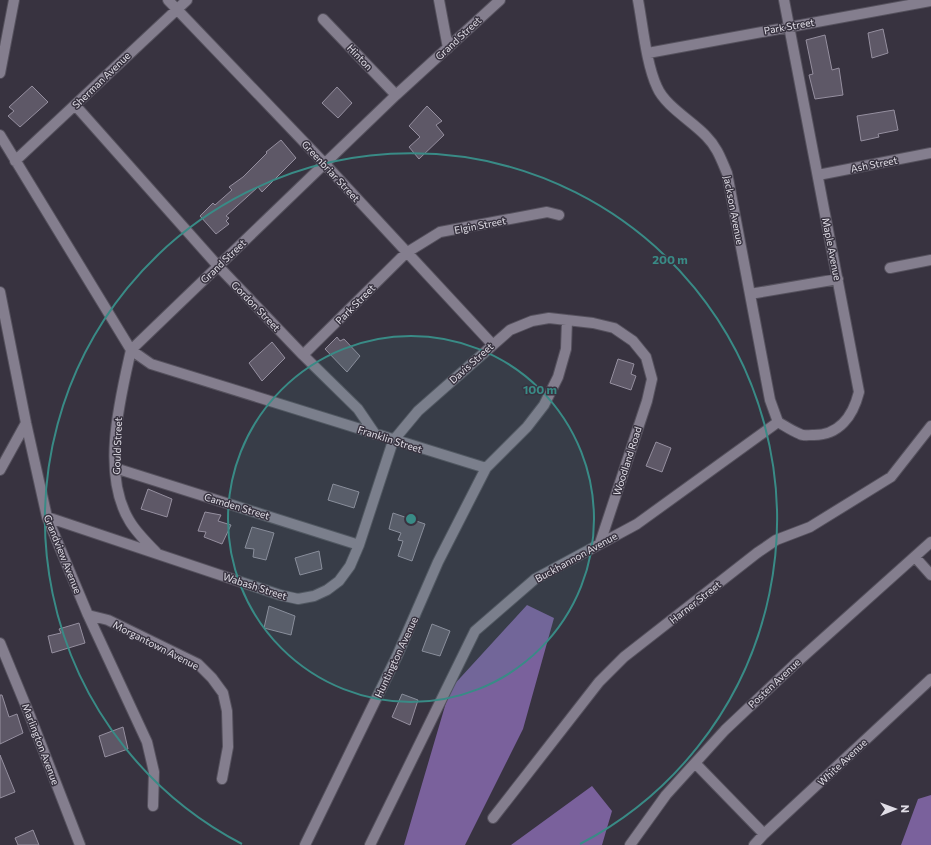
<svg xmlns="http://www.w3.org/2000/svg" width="931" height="845" font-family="Commissioner,sans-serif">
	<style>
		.forest { fill: #7a619c }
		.building { fill: #5e5867; stroke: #958f9f }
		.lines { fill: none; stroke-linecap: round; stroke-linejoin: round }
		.street-casing { stroke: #55515d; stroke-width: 12 }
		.street { stroke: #847e8e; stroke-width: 10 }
		.ring { fill: none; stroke: #398b86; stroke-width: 2 }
		.labels { text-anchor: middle; stroke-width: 3; stroke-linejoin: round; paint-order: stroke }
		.street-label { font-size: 10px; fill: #e1dee7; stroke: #383340 }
		.centre { fill: #398b86; stroke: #383340; stroke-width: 2 }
		.ring-label { font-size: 12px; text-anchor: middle; font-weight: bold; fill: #398b86; stroke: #383340; stroke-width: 3; stroke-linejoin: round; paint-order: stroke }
	</style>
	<rect width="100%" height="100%" fill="#383340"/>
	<path class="forest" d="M 527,605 L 554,618 L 523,729 L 465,845 L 404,845 L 450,689 Z
		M 592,786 L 612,811 L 602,845 L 511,845 Z
		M 931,795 L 931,845 L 901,845 L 918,799 Z"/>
	<path class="building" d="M 883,29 L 888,53 L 872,58 L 868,33 Z
		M 825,35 L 832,70 L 839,68 L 843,95 L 815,99 L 809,75 L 813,74 L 806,40 Z
		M 32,86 L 48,102 L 20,127 L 8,116 L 14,111 L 9,107 Z
		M 337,87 L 352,103 L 338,118 L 322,103 Z
		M 427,106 L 442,121 L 436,125 L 444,135 L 419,159 L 409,147 L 420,137 L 409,126 Z
		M 894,110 L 898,130 L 878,134 L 879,137 L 861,141 L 857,116 Z
		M 281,140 L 296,158 L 262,192 L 258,187 L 226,216 L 229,218 L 226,221 L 229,224 L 216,234 L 200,216 L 213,203 L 215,205 L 232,190 L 229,187 L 243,177 L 267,153 L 266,152 Z
		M 337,337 L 340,341 L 344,339 L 360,356 L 347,372 L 325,349 Z
		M 272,342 L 285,358 L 262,381 L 249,363 Z
		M 618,359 L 634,364 L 631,374 L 636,376 L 631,390 L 610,383 Z
		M 656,442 L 671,448 L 662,472 L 646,466 Z
		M 333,484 L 359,492 L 354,508 L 328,500 Z
		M 148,489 L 172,499 L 167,517 L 141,509 Z
		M 205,512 L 221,515 L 218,521 L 231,525 L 222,544 L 204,537 L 206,532 L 198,531 Z
		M 393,513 L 425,524 L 412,561 L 398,556 L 403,541 L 398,540 L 401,533 L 389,529 Z
		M 252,527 L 274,533 L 266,560 L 253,557 L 254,549 L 245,548 Z
		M 319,551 L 322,569 L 300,575 L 295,558 Z
		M 269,606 L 295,616 L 291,635 L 264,628 Z
		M 79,623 L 85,643 L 52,653 L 48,636 L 61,633 L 59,629 Z
		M 432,624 L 450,631 L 440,656 L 422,651 Z
		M 402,694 L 418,700 L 410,725 L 392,717 Z
		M 0,695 L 2,695 L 9,717 L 17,714 L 23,733 L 0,744 Z
		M 123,727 L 128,749 L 105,757 L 99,736 Z
		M 0,755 L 15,792 L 0,798 Z
		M 33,830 L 39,845 L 18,845 L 15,838 Z"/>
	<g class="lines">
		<defs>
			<path id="street" d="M 168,0 L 325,164 L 492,344
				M 439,0 L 448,48
				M 638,0 C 643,26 646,63 657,87 C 665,106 692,121 706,136 C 717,147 721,159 727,173 L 770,400 L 778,422
				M 323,19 L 396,95
				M 648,53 L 931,1
				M 0,73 L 14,0
				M 75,105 L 218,266 L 303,355 L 358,409 L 375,434
				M 0,135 L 131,350 L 151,364 L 486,468
				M 15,161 L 187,0
				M 818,175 L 931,153
				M 890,268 L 931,260
				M 0,292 L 26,423 L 47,517 L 88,615 L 147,742 L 154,772 L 153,806
				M 750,294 L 838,279
				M 131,350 L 396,95 L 500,0
				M 131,350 C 120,399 101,473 129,520 C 135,531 147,543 156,552
				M 303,355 L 406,253 L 440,232 L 547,212 L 559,215
				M 778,422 C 785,426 792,431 800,434 C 803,436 808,435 812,435 C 839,436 853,416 859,392 L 784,0
				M 115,468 L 359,545
				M 0,470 L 26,423
				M 47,517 L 280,595 L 298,599 L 314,596 L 327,590 L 339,581 L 350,566 L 359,545 L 393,441 L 418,411 L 510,330 L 532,321 L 549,318 L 593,323 L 614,328 L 633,341 L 646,357 L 652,379 L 647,401 L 600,543
				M 915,557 L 931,575
				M 88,615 L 108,620 L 198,664 L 212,678 L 223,693 L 227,711 L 228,747 L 222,779
				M 0,643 L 30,716 L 80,845
				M 493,818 L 599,682 L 624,657 L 757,553 L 776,540 L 810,527 L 891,477 L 931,426
				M 764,834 L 695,763 L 725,730 L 796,663 L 931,542
				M 305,845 L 397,656 L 438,562 L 486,468 L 527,427 L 544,405 L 558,377 L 566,349 L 567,320
				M 370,845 L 475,631 L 535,579 L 637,524 L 778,422
				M 630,845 L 666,795 L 695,763
				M 754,845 L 764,834 L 931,679"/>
		</defs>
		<use href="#street" class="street-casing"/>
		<use href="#street" class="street"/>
	</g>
	<circle cx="411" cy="519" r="183" fill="#398b86" fill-opacity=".12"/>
	<g class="ring">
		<circle cx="411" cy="519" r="183"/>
		<path d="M242 844A366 366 0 1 1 580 844"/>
	</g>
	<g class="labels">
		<g class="street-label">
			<text transform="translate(789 26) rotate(-10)" y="4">Park Street</text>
			<text transform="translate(458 38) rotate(-43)" y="4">Grand Street</text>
			<text transform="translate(360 57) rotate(46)" y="4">Hinton</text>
			<text transform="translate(101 80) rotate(-44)" y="4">Sherman Avenue</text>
			<text transform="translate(874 164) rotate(-11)" y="4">Ash Street</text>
			<text transform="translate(331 171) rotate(47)" y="4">Greenbriar Street</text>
			<text transform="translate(734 210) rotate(79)" y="4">Jackson Avenue</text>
			<text transform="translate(480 225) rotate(-11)" y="4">Elgin Street</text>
			<text transform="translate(832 249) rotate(79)" y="4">Maple Avenue</text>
			<text transform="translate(223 261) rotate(-44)" y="4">Grand Street</text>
			<text transform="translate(355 304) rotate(-45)" y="4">Park Street</text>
			<text transform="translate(256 306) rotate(46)" y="4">Gordon Street</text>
			<text transform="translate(471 363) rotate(-42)" y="4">Davis Street</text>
			<text transform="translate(390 439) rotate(18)" y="4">Franklin Street</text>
			<text transform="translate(117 446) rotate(-88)" y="4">Gould Street</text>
			<text transform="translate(627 461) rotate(-72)" y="4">Woodland Road</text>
			<text transform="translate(237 506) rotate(17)" y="4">Camden Street</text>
			<text transform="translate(63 554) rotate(68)" y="4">Grandview Avenue</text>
			<text transform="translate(576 557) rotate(-29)" y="4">Buckhannon Avenue</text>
			<text transform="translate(255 586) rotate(18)" y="4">Wabash Street</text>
			<text transform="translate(695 602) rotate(-38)" y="4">Harner Street</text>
			<text transform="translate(156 645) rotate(27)" y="4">Morgantown Avenue</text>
			<text transform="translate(396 657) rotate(-65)" y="4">Huntington Avenue</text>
			<text transform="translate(774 683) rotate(-43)" y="4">Posten Avenue</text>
			<text transform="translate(41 744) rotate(69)" y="4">Marlington Avenue</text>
			<text transform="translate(842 762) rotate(-43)" y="4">White Avenue</text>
		</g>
	</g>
	<circle cx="411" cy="519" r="6" class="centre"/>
	<g class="ring-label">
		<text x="670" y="264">200 m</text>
		<text x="540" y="394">100 m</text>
	</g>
	<g transform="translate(895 809) rotate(89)" stroke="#383340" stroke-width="3" paint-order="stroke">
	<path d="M0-3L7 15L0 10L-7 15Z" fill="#e1dee7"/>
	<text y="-6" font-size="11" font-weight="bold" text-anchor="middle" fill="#e1dee7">N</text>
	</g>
</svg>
